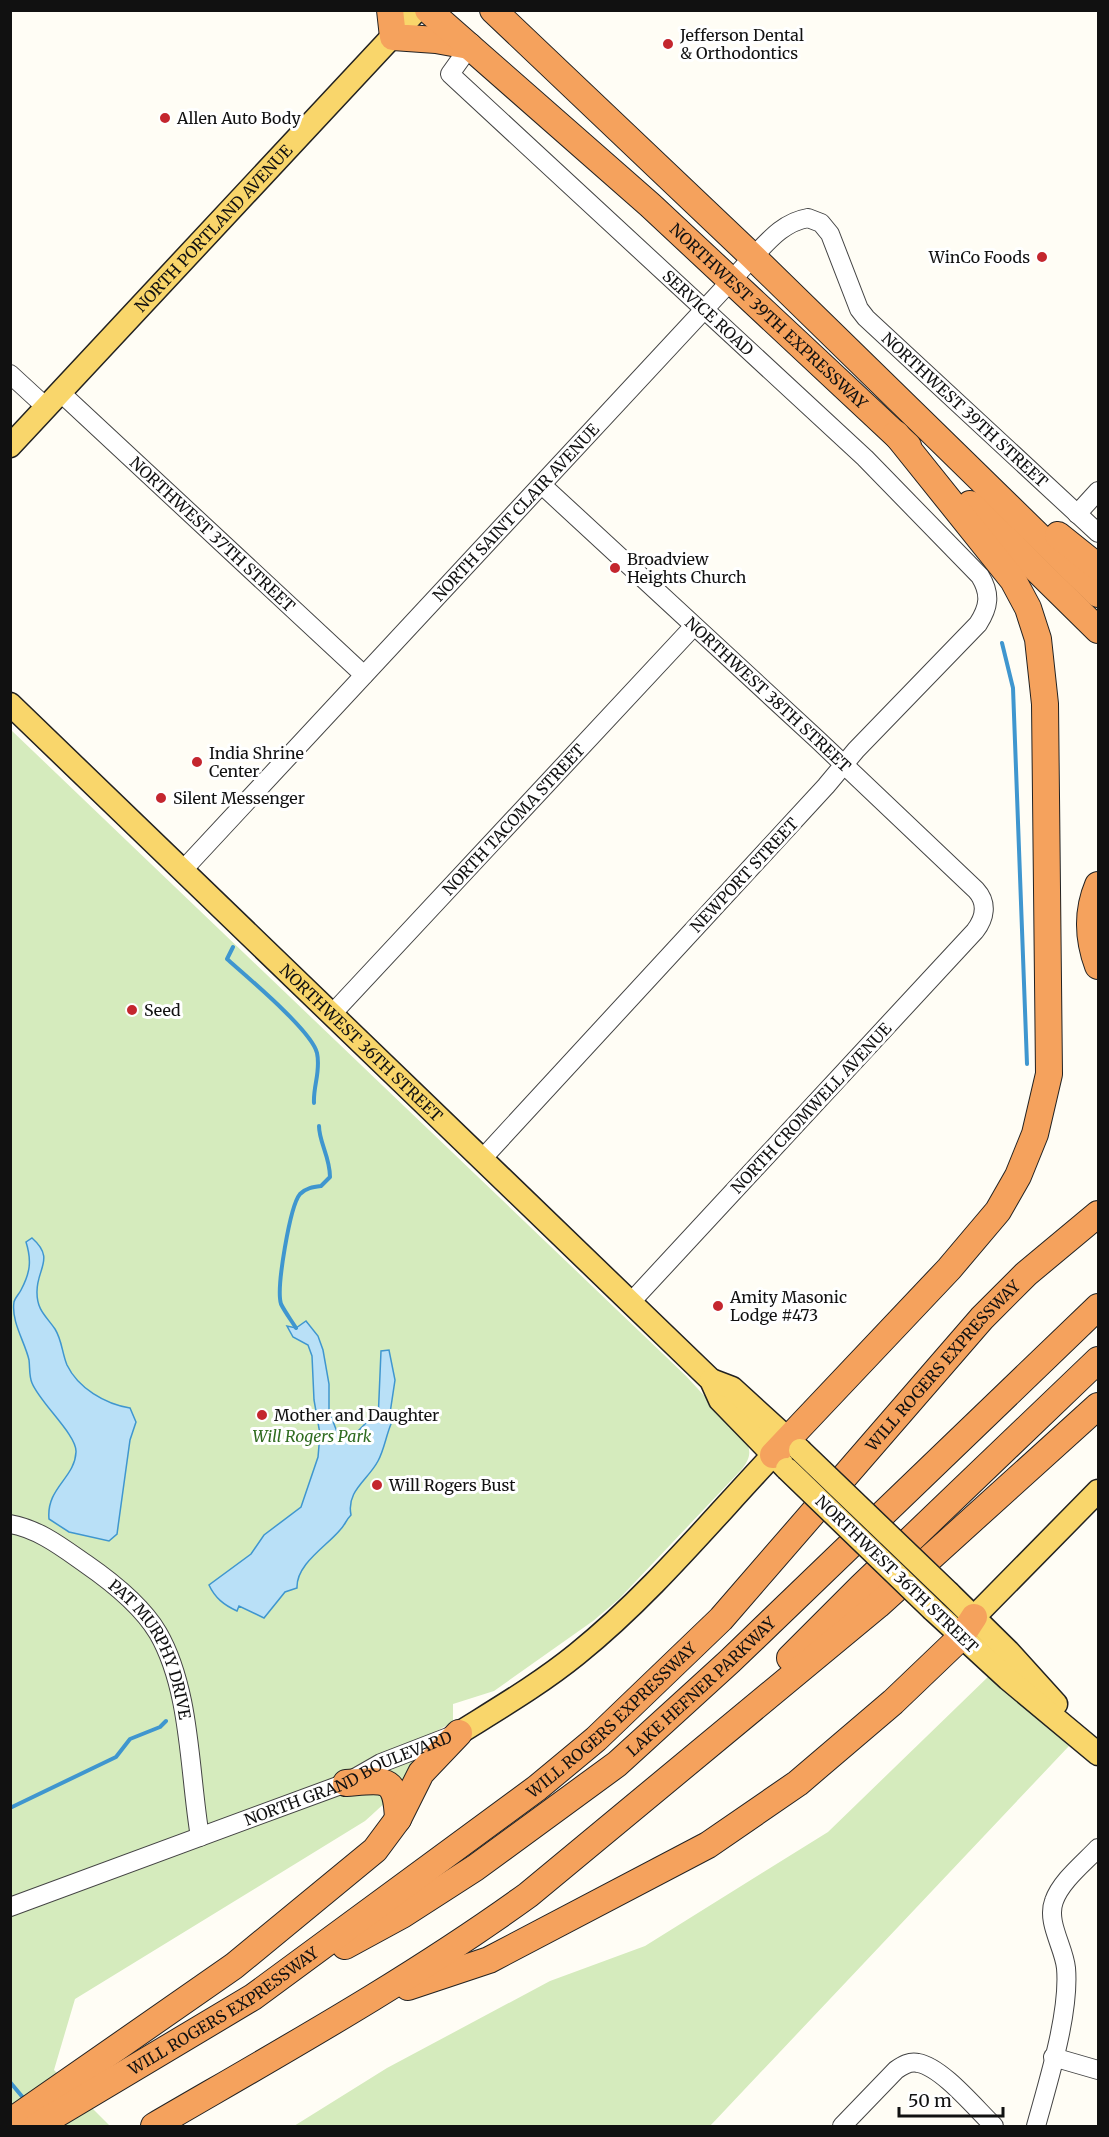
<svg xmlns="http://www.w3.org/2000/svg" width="1109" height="2137" font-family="Merriweather,serif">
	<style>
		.green { fill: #d5ebbd }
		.water { fill: #b9e0f7; stroke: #3f96cf; stroke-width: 1.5 }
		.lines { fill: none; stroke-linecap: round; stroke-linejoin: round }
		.stream { stroke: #3f96cf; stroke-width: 4 }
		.minor-casing { stroke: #444; stroke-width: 20 }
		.major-casing { stroke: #222; stroke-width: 25 }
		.highway-casing { stroke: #222; stroke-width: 28 }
		.minor { stroke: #fff; stroke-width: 18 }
		.major { stroke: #f9d66b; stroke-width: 22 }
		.highway { stroke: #f5a25d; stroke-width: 26 }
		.major-bridge-casing { stroke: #222; stroke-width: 25; stroke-linecap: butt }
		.major-bridge { stroke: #f9d66b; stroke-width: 22 }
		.poi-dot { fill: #c4262e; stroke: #fff; stroke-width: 2 }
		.labels { text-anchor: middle; stroke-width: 6; stroke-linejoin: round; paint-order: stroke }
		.poi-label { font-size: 16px; fill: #111; stroke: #fff; text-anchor: start }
		.street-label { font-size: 16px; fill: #111; stroke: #fff }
		.park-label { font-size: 16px; font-style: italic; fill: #2f6b1f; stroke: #fff }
	</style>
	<rect width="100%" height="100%" fill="#fffdf5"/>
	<path class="green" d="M 10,729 L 686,1376 L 745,1440 C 752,1451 750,1459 742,1469 L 619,1599 L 593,1621 L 494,1691 L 453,1704 L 453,1722 L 433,1733 C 418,1773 396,1793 365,1821 L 75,1999 L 54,2070 L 110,2126 L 11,2126 Z
		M 991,1674 L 1069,1746 L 710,2126 L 294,2126 L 387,2068 L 550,1981 L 645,1946 L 828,1832 Z"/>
	<path class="water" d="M 32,1238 C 56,1259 36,1269 37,1293 C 37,1310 46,1316 55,1329 C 62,1340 62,1353 67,1365 C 78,1388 105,1404 130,1408 L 136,1422 L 130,1440 L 117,1534 L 109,1541 L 69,1532 L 49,1519 C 46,1488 75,1478 76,1452 C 77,1435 40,1403 32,1383 C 29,1376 30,1368 29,1360 C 25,1342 11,1322 14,1302 C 15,1298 19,1294 21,1290 C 30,1273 32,1261 26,1242 Z
		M 306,1321 L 318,1336 L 323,1350 L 329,1384 L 329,1411 L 339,1437 L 348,1441 L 368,1421 L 378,1421 L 381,1351 L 389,1350 L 395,1380 L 389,1420 L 391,1424 C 386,1436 384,1450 378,1461 C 368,1480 346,1491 351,1515 C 346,1520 345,1525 340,1530 C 327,1546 296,1564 297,1588 L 285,1592 L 264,1618 L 239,1606 L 237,1611 C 224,1605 215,1598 209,1585 L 251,1554 L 264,1535 L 301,1507 L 318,1457 L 320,1434 L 314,1400 L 312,1356 L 308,1345 L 293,1337 L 287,1326 L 296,1328 Z"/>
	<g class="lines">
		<path class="stream" d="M 1002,643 L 1013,688 L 1027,1064
			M 233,947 L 227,959 C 246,976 312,1031 317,1053 C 321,1071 313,1086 314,1103
			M 296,1328 C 291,1320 285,1312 281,1304 C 276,1288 290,1206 300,1194 C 306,1188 313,1187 321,1186 L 330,1177 C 330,1157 319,1142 319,1126
			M 10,1808 L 116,1757 L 130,1739 L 160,1727 L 166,1721
			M 10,2082 L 25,2100"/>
		<defs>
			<g id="minor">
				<path id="s1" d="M 470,46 L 450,74 L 865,458 L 980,576 C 991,594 989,607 978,624 L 856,750 L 826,786 L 482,1159"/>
				<path d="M 10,374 L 47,408"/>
				<path id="s2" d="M 61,393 L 364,675"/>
				<path id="s3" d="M 542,485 L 818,740 L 976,890 C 988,903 985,918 975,931 L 631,1302"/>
				<path d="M 1077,514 L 1098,491"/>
				<path id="s4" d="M 182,871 L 753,257 C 769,240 784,222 808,218 L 821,223 L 830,234 L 859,309 L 866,318 L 1098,533"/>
				<path id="s5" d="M 332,1014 L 694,626"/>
				<path id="s6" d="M 10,1524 C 39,1529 63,1548 86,1564 C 112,1582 142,1606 158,1633 C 191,1690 189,1772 200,1837"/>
				<path id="s7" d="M 10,1907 L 346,1783 L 381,1763 L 456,1734"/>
				<path d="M 1053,2057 L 1098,2070"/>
				<path d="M 842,2126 L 896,2070 C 903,2065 910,2061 918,2063 C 942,2067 976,2109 994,2126"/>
				<path d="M 1036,2126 C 1048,2082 1070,2013 1066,1968 C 1064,1947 1046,1922 1054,1901 C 1061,1881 1084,1863 1098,1848"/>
			</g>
			<g id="major">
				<path id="s8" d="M 10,446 L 417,10"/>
				<path id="s9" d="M 10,704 L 711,1380 L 720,1400 L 786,1468"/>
				<path d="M 711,1380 L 732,1388 L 800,1450"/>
				<path d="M 949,1593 L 1008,1651 L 1056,1704"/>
				<path d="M 933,1610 L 1008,1679 L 1098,1754"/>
				<path d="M 974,1617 L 1098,1491"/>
				<path d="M 459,1733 C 499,1708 540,1684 577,1654 C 649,1596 710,1522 773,1455"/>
			</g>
			<g id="highway">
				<path d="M 390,10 L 393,37 L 436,40 L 469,46"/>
				<path id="s10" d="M 428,10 L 650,205 L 908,446"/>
				<path d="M 493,10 L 753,257 L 1098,594"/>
				<path d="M 970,504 L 1098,630"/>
				<path d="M 1058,535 L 1098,567"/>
				<path d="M 1098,885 C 1087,911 1088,939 1098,966"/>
				<path d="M 773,1455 L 949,1269 L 998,1211 L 1018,1176 L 1035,1134 L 1049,1074 L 1045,704 L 1038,639 L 1028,608 L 1013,580 L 896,434"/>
				<path d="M 790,1658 L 861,1587 L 1098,1360"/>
				<path d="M 346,1783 C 385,1780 396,1775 398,1819"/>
				<path id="s11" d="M 345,1946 L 402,1915 L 475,1868 L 617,1764 L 730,1661 L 1098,1307"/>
				<path d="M 408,1987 L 489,1960 L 708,1845 L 798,1783 L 893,1702 L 961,1637 L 974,1617"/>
				<path d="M 10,2122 L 234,1966 L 375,1850 L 398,1819 L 421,1773 L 459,1733"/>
				<path id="s12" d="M 37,2126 L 253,1997 L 537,1788 L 596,1739 L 721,1619 L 982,1318 L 1026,1274 L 1098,1214"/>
				<path d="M 154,2126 C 281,2052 409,1981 528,1895 L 878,1605 L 1098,1406"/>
			</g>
		</defs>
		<use href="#minor" class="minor-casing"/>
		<use href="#major" class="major-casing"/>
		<use href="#highway" class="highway-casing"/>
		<use href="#minor" class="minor"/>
		<use href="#major" class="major"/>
		<use href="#highway" class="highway"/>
		<defs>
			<path id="major-bridge" d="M 800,1450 L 949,1593
				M 787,1469 L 933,1610"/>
		</defs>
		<use href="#major-bridge" class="major-bridge-casing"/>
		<use href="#major-bridge" class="major-bridge"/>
	</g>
	<g class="poi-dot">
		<circle cx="668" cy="44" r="6"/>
		<circle cx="165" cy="118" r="6"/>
		<circle cx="1042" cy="257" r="6"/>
		<circle cx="615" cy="568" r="6"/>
		<circle cx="197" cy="762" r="6"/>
		<circle cx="161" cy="798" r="6"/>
		<circle cx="132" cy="1010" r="6"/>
		<circle cx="718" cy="1306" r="6"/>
		<circle cx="262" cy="1415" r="6"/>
		<circle cx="377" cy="1485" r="6"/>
	</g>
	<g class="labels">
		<g class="poi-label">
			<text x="680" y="41">Jefferson Dental<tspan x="680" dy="18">&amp; Orthodontics</tspan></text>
			<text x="177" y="124">Allen Auto Body</text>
			<text x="1030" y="263" text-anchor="end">WinCo Foods</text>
			<text x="627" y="565">Broadview<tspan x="627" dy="18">Heights Church</tspan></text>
			<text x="209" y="759">India Shrine<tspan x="209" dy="18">Center</tspan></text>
			<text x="173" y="804">Silent Messenger</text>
			<text x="144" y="1016">Seed</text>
			<text x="730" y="1303">Amity Masonic<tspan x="730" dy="18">Lodge #473</tspan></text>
			<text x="274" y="1421">Mother and Daughter</text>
			<text x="389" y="1491">Will Rogers Bust</text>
		</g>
		<g class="street-label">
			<text dy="6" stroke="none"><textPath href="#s8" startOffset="298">NORTH PORTLAND AVENUE</textPath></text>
			<text dy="6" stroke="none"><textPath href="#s1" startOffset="386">SERVICE ROAD</textPath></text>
			<text dy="6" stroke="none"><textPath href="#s10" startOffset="458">NORTHWEST 39TH EXPRESSWAY</textPath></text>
			<text dy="6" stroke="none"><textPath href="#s4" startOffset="1162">NORTHWEST 39TH STREET</textPath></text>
			<text dy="6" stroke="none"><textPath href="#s4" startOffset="490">NORTH SAINT CLAIR AVENUE</textPath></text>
			<text dy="6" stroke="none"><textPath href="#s2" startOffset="207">NORTHWEST 37TH STREET</textPath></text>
			<text dy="6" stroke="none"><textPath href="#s3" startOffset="308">NORTHWEST 38TH STREET</textPath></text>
			<text dy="6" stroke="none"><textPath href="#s5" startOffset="266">NORTH TACOMA STREET</textPath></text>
			<text transform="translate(744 875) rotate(-47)" y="6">NEWPORT STREET</text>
			<text dy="6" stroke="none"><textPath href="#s9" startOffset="488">NORTHWEST 36TH STREET</textPath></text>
			<text transform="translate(811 1108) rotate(-47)" y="6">NORTH CROMWELL AVENUE</text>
			<text dy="6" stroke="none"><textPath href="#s12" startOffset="1191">WILL ROGERS EXPRESSWAY</textPath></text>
			<text transform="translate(897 1574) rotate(44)" y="6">NORTHWEST 36TH STREET</text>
			<text dy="6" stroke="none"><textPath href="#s6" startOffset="198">PAT MURPHY DRIVE</textPath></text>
			<text dy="6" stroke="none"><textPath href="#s11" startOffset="442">LAKE HEFNER PARKWAY</textPath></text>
			<text dy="6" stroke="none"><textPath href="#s12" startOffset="705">WILL ROGERS EXPRESSWAY</textPath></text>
			<text dy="6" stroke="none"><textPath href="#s7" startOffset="362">NORTH GRAND BOULEVARD</textPath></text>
			<text dy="6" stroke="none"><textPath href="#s12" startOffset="219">WILL ROGERS EXPRESSWAY</textPath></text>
		</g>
		<g class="park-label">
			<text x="312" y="1442">Will Rogers Park</text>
		</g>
	</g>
	<rect width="1109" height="2137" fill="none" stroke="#111111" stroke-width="24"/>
	<path d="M899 2107v9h104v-9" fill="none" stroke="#111111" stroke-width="3"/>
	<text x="908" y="2107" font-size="18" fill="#111111" stroke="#ffffff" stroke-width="4.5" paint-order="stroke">50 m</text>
</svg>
